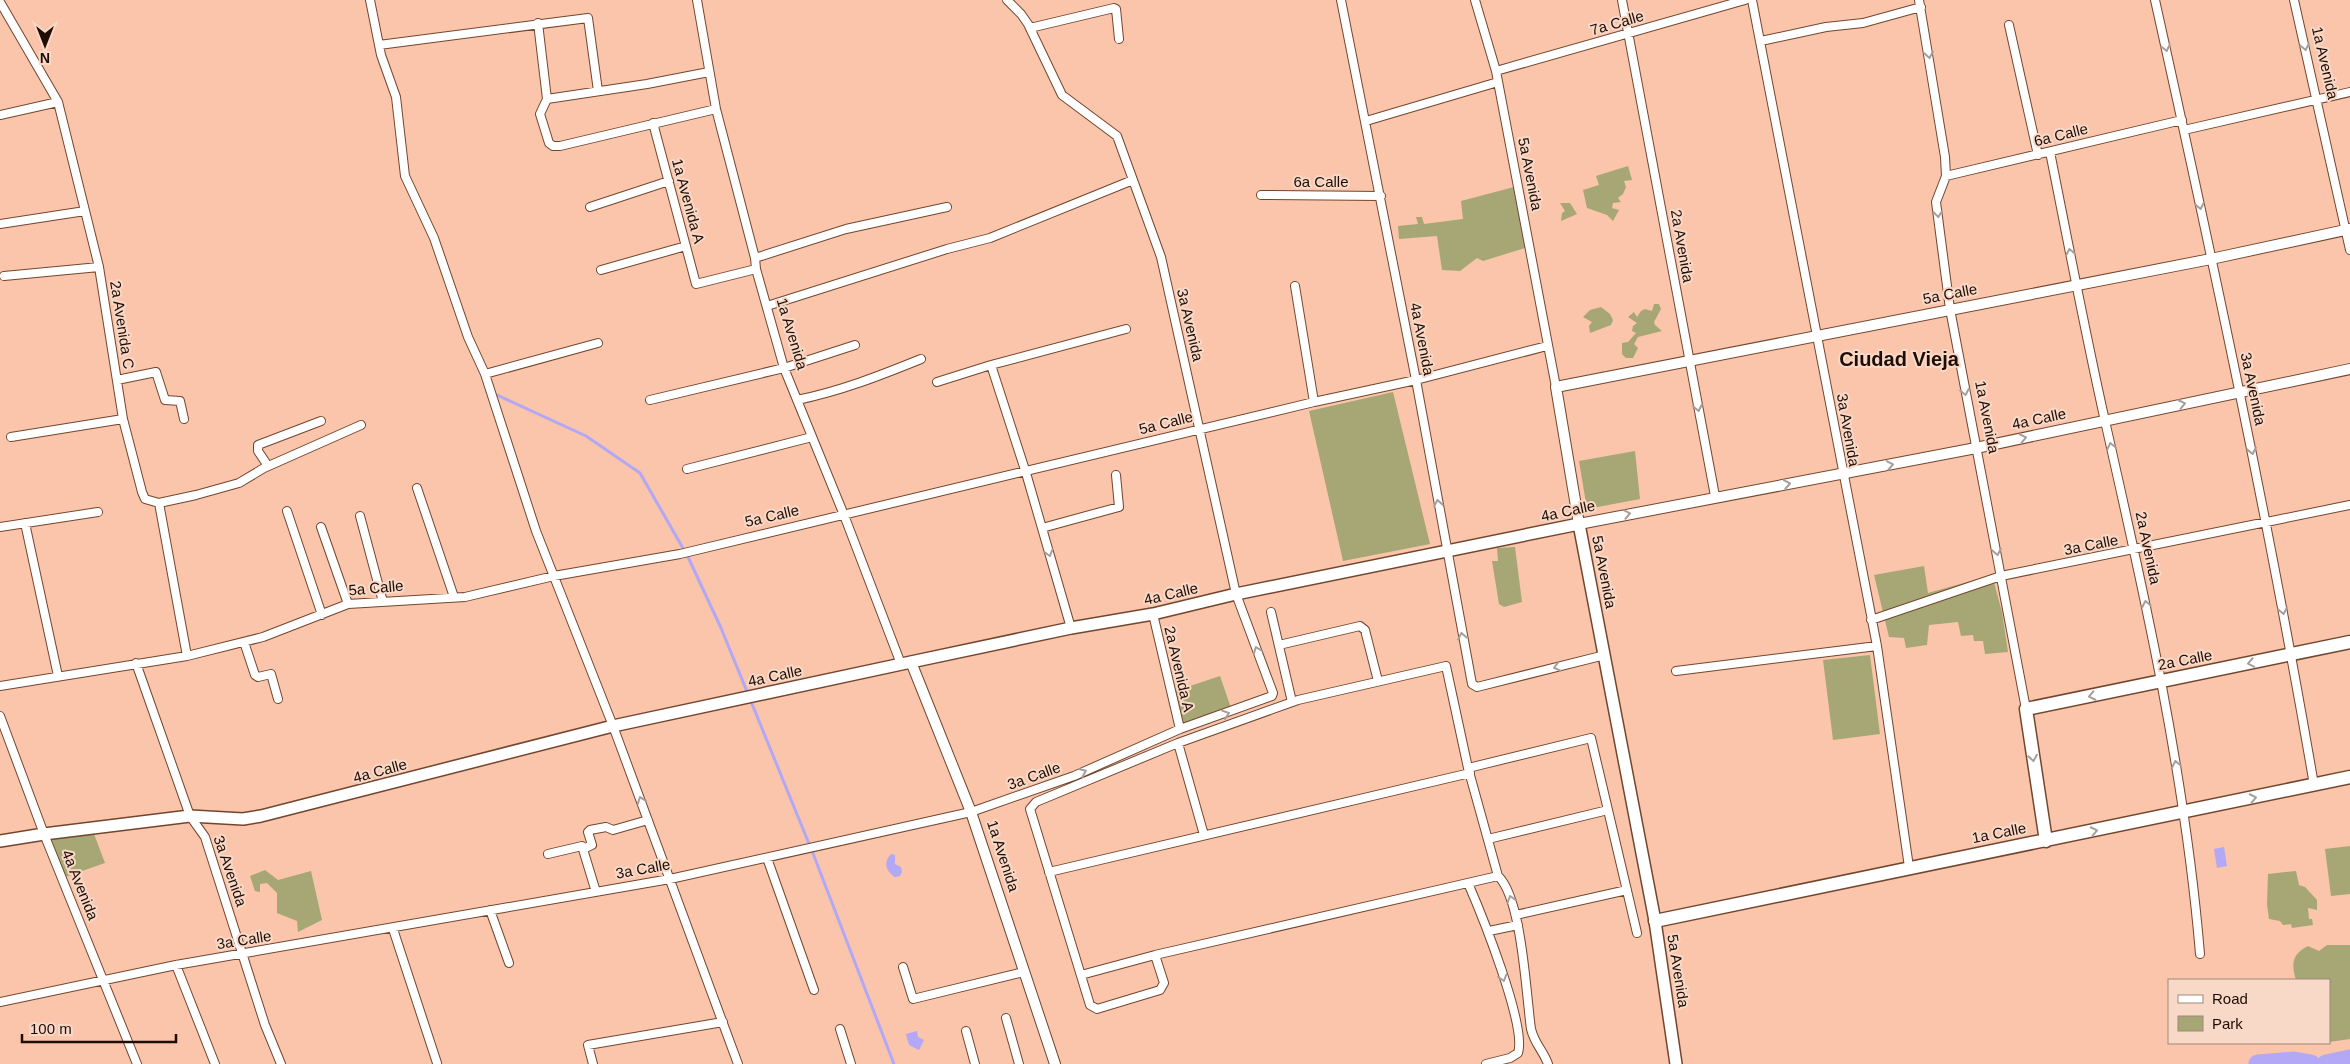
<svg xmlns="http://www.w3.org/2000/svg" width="2350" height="1064" font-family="Helvetica,sans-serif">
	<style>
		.green { fill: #a6a775 }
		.water { fill: #b2a8f5 }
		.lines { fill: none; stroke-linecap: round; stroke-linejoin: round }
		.stream { stroke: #b2a8f5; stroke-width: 3 }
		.river { stroke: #b2a8f5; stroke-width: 19 }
		.minor-casing { stroke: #72462e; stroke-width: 10 }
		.tertiary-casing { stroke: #72462e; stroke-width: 12 }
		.secondary-casing { stroke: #72462e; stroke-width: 14 }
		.primary-casing { stroke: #72462e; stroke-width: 15 }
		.minor { stroke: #fff; stroke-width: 8 }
		.tertiary { stroke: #fff; stroke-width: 10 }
		.secondary { stroke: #fff; stroke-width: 11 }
		.primary { stroke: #fff; stroke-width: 12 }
		.oneway { stroke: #a59e9b }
		.labels { text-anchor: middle; stroke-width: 4; stroke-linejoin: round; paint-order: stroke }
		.street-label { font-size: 15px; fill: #1f0d04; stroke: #f8d8c7 }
		.district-label { font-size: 20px; font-weight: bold; fill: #1f0d04; stroke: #f8d8c7 }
	</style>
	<rect width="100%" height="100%" fill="#fac5aa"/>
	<path class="green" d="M 1628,166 L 1632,180 L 1624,181 L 1626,187 L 1623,194 L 1618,198 L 1621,202 L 1613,203 L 1612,208 L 1619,210 L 1613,221 L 1607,215 L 1587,208 L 1583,190 L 1599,185 L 1596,176 Z
		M 1514,187 L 1525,248 L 1483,261 L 1477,258 L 1460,271 L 1442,270 L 1437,236 L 1399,239 L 1398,226 L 1418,224 L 1416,217 L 1422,217 L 1424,224 L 1463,219 L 1461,201 Z
		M 1560,203 L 1570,203 L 1577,214 L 1561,221 L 1562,213 L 1565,211 Z
		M 1654,304 L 1659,304 L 1661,309 L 1654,322 L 1655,325 L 1662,331 L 1638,337 L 1634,344 L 1638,348 L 1633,358 L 1626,358 L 1622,354 L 1622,343 L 1628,342 L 1636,333 L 1632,331 L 1633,326 L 1637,323 L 1628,317 L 1634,312 L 1637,317 L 1641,311 L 1645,309 L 1652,311 Z
		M 1601,307 L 1610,314 L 1613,320 L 1611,325 L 1590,333 L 1589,326 L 1592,322 L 1583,317 L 1590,310 Z
		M 1393,392 L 1430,544 L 1343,561 L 1309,411 Z
		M 1635,451 L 1640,499 L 1587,509 L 1579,461 Z
		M 1515,547 L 1522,602 L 1504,607 L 1499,604 L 1492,561 L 1498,561 L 1497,548 Z
		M 1924,566 L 1928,593 L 1992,575 L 2002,612 L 2008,652 L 1985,654 L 1983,641 L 1974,641 L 1973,635 L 1961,636 L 1958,622 L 1929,625 L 1927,645 L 1906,648 L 1904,638 L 1889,637 L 1874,575 Z
		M 1870,655 L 1880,734 L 1833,740 L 1823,660 Z
		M 1220,676 L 1231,708 L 1182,724 L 1172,692 Z
		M 94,834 L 105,863 L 65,877 L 50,836 Z
		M 2350,846 L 2350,894 L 2331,896 L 2325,849 Z
		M 265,870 L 278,880 L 311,871 L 322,920 L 298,932 L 297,921 L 277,913 L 277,893 L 267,883 L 260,884 L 260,892 L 255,891 L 250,876 Z
		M 2296,871 L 2299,885 L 2305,887 L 2317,900 L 2317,910 L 2308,908 L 2309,919 L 2312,919 L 2313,925 L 2292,928 L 2291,924 L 2283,925 L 2280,921 L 2269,919 L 2267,904 L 2268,874 Z
		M 2327,945 L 2350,945 L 2350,1039 L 2329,1042 L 2329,980 L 2296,980 C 2291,964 2292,954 2308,946 L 2319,951 Z"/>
	<path class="water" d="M 2224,847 L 2227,866 L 2217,868 L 2214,849 Z
		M 891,854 L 895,855 L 895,864 L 901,867 L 902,872 L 900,876 L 895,877 C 886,872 883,862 891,854 Z
		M 917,1031 L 918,1037 L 924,1040 L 919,1050 L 909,1045 L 906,1034 Z"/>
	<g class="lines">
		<path class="stream" d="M 497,395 L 586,436 L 640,473 L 688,557 L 721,628 L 748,694
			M 750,699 L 814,856 L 894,1064"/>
		<path class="river" d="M 2258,1064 L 2294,1061 L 2311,1064
			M 2326,1064 L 2350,1059"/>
		<defs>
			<path id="minor" d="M 370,0 L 381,55 L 396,97 L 405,176 L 434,238 L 468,337 L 485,374 L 536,531 L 613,726 L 738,1064
				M 697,0 L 716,109 L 755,258 L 756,269 L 784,368 L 844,515 L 901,664
				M 1341,0 L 1416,380 L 1472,684 L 1477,687 L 1605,655
				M 1475,0 L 1496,71 L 1556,387
				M 1622,0 L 1715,496
				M 1752,0 L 1877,646 L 1909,867
				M 1919,0 L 1945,157 L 1946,176 L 1936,202 L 1950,309 L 2026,709
				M 2155,0 C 2213,261 2269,522 2314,785
				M 2294,0 L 2350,250
				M 0,2 L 58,102 L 99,267 L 123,419 L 142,492 L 145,499 L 159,503 L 187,656
				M 538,23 L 547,99
				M 2009,25 L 2038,155
				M 1030,28 L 1114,8 L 1116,9 L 1119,39
				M 1761,41 L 1826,27 L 1863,23 L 1921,7
				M 379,45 L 588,18 L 598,91
				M 1496,71 L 1745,0
				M 709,72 L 647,84 L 547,99 L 540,114 L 549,143 L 553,146 L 560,146 L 716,109
				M 0,115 L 58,102
				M 1366,121 L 1498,82
				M 653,123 L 696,284 L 756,269
				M 2184,130 L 2350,92
				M 2050,152 C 2068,242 2085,332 2105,421 C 2145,597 2185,774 2200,954
				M 1946,176 L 2182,120
				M 1261,195 L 1381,196
				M 590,207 L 669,181
				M 0,224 L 85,211
				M 755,258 L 846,229 L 947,207
				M 601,270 L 686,246
				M 4,276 L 99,267
				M 1295,286 L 1314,402
				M 767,306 L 947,249 L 990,238 L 1133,180
				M 991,365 L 1026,473 L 1071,628
				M 485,374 L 598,343
				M 117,380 L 156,372 L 165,400 L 180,401 L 184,419
				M 937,382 L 991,365 L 1126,329
				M 650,400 L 784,368 L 855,345
				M 797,400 C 841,391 879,376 921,359
				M 11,437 L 123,419
				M 268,466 L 258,451 L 258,445 L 321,421
				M 687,469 L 812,437
				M 417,488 L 454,597
				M 159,503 L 196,495 L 239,483 L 264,468 L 361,425
				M 287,511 L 322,615
				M 360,516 L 383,602
				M 25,523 L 58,676
				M 0,527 L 98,512
				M 321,527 L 348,604
				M 1042,528 L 1119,507 L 1116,475
				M 1271,612 L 1292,702
				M 1153,614 L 1180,729
				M 1871,620 L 2001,576 L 2350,505
				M 244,642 L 255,675 L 258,677 L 271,674 L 278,699
				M 1279,645 L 1360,626 L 1365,630 L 1378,681
				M 136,663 L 190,816 L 205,837 L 265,1025 L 281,1064
				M 1676,671 L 1877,646
				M 0,686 L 187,656 L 263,637 L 348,604 L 465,597 L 554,576 L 680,554 L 1314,402 L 1416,380 L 1547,346
				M 0,716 L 44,834 L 137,1064
				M 1178,743 L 1204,835
				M 1468,768 L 1591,738 L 1637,933
				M 1488,839 L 1608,810
				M 583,849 L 592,845 L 588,832 L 590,830 L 606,827 L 613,830 L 648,820
				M 548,854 L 582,846 L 596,892
				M 767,858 L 814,990
				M 1049,872 L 1470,773
				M 1468,883 C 1481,913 1527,1026 1518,1053 L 1510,1058 L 1486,1064
				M 490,910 L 509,963
				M 1516,915 L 1627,890
				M 393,929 L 437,1063
				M 1489,931 L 1518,925
				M 1155,955 L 1164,983 L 1160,990 L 1097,1009 L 1090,1005 L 1030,809 L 1036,802 L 1178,743 L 1298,700 L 1446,666 L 1468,768 L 1498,876 C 1522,898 1526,994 1531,1029 C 1535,1045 1543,1050 1548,1064
				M 176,965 L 215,1064
				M 903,967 L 913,999 L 1024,972
				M 1081,975 L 1155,955 L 1498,876
				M 0,1002 L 176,965 L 670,879 L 971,812 L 1074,776 L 1180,729 L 1272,696 L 1273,693 L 1236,594 L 1161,257 L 1117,136 L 1062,95 L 1028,24 L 1021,14 L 1007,0
				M 1006,1018 L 1019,1064
				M 840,1029 L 851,1064
				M 966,1031 L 975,1064
				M 593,1064 L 588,1045 L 723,1022"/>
			<path id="tertiary" d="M 2350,229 L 2211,259 L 1556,387 L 1579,524 L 1976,448 L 2350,369
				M 911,662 L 971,812 L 1055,1064"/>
			<path id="secondary" d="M 0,841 L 44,834 L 190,816 L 243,819 L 261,816 L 613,726 L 911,662 L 1071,628 L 1153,614 L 1236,594 L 1579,524 L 1655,921 L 1676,1064"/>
			<path id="primary" d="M 2046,841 L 2026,709 L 2350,642
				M 1655,921 L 2350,777"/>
		</defs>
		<use href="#minor" class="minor-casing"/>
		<use href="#tertiary" class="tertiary-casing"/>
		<use href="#secondary" class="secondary-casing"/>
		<use href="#primary" class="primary-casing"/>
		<use href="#minor" class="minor"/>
		<use href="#tertiary" class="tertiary"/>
		<use href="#secondary" class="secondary"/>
		<use href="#primary" class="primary"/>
	</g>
	<defs><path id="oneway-chevron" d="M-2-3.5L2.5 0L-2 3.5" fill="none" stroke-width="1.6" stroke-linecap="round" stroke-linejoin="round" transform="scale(1.25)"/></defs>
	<g class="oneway">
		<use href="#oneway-chevron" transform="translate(2305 47) rotate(77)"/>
		<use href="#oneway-chevron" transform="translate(2166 48) rotate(77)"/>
		<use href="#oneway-chevron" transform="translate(1929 55) rotate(81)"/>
		<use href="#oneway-chevron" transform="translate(2200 206) rotate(78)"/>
		<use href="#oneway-chevron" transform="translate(1938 214) rotate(83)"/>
		<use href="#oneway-chevron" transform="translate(2070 252) rotate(-101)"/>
		<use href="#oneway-chevron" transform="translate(1965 392) rotate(79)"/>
		<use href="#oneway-chevron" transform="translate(2182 404) rotate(-12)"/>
		<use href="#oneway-chevron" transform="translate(1698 408) rotate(79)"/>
		<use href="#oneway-chevron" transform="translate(2023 438) rotate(-12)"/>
		<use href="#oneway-chevron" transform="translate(2111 446) rotate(-103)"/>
		<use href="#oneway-chevron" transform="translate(2252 451) rotate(79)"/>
		<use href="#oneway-chevron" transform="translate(1890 465) rotate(-11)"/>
		<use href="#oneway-chevron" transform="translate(1787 484) rotate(-10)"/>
		<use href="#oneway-chevron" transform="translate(1438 503) rotate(-100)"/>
		<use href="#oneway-chevron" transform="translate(1627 514) rotate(-11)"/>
		<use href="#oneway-chevron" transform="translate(1997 552) rotate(79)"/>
		<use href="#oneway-chevron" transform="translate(1049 553) rotate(74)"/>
		<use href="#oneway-chevron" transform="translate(2146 604) rotate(-101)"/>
		<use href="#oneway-chevron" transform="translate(2283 611) rotate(79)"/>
		<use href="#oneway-chevron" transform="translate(1462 636) rotate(-101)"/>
		<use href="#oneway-chevron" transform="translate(1257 650) rotate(-111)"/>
		<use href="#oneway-chevron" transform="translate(2251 663) rotate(169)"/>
		<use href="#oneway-chevron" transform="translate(1557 667) rotate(166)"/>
		<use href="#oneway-chevron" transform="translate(2092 696) rotate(168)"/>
		<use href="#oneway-chevron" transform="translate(1226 714) rotate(-19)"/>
		<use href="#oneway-chevron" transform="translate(2033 758) rotate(81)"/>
		<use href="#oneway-chevron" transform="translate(2176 764) rotate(-101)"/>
		<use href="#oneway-chevron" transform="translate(1083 772) rotate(-24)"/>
		<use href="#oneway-chevron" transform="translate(2253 798) rotate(-12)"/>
		<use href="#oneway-chevron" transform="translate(641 800) rotate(-110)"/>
		<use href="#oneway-chevron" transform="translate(2094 831) rotate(-12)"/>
		<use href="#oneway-chevron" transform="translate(1511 899) rotate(-107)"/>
		<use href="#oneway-chevron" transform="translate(1503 978) rotate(73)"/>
	</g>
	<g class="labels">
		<g class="street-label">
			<text transform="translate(1617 23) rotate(-16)" y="5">7a Calle</text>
			<text transform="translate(2325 63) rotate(77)" y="5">1a Avenida</text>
			<text transform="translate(2061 135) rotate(-14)" y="5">6a Calle</text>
			<text transform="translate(1530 174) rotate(79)" y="5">5a Avenida</text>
			<text x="1321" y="187">6a Calle</text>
			<text transform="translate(688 201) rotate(75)" y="5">1a Avenida A</text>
			<text transform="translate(1682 246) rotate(80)" y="5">2a Avenida</text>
			<text transform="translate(1950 294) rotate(-11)" y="5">5a Calle</text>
			<text transform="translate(122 325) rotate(81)" y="5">2a Avenida C</text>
			<text transform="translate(1190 325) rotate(77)" y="5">3a Avenida</text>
			<text transform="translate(792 334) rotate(73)" y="5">1a Avenida</text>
			<text transform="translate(1422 339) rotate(79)" y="5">4a Avenida</text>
			<text transform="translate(2253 389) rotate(78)" y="5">3a Avenida</text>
			<text transform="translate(1987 417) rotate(79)" y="5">1a Avenida</text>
			<text transform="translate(2039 419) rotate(-12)" y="5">4a Calle</text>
			<text transform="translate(1166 423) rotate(-14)" y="5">5a Calle</text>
			<text transform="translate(1848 430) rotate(80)" y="5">3a Avenida</text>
			<text transform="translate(1568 511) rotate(-12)" y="5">4a Calle</text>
			<text transform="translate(772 516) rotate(-13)" y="5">5a Calle</text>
			<text transform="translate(2091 545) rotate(-11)" y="5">3a Calle</text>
			<text transform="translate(2148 548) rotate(78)" y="5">2a Avenida</text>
			<text transform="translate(1604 572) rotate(79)" y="5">5a Avenida</text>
			<text transform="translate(376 588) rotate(-5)" y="5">5a Calle</text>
			<text transform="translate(1171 594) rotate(-13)" y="5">4a Calle</text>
			<text transform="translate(2185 660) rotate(-11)" y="5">2a Calle</text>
			<text transform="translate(1179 669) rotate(77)" y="5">2a Avenida A</text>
			<text transform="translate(775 676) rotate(-12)" y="5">4a Calle</text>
			<text transform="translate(380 771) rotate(-15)" y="5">4a Calle</text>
			<text transform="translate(1034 776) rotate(-20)" y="5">3a Calle</text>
			<text transform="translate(1999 833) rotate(-11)" y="5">1a Calle</text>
			<text transform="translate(1003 856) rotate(72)" y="5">1a Avenida</text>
			<text transform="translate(643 869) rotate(-10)" y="5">3a Calle</text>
			<text transform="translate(230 871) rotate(71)" y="5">3a Avenida</text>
			<text transform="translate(80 885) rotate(68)" y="5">4a Avenida</text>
			<text transform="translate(244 940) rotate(-9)" y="5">3a Calle</text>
			<text transform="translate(1678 971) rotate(81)" y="5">5a Avenida</text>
		</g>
		<g class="district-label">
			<text x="1899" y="366">Ciudad Vieja</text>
		</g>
	</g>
	<rect x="2168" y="979" width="162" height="65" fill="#f8d8c7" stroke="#a18779"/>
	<rect x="2178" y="995" width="25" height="8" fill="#ffffff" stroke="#a18779"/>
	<text x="2212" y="1004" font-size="15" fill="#1f0d04">Road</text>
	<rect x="2178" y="1016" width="25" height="15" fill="#a6a775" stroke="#a18779"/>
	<text x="2212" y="1029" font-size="15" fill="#1f0d04">Park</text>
	<g transform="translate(45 45) rotate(180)" stroke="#f8d8c7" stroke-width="4" paint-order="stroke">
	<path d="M0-4L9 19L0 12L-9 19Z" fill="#1f0d04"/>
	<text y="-8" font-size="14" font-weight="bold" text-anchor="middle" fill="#1f0d04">N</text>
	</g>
	<path d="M22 1034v8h154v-8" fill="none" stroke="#1f0d04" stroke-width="2.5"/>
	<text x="30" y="1034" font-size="15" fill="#1f0d04" stroke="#f8d8c7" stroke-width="4" paint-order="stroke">100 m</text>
</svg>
